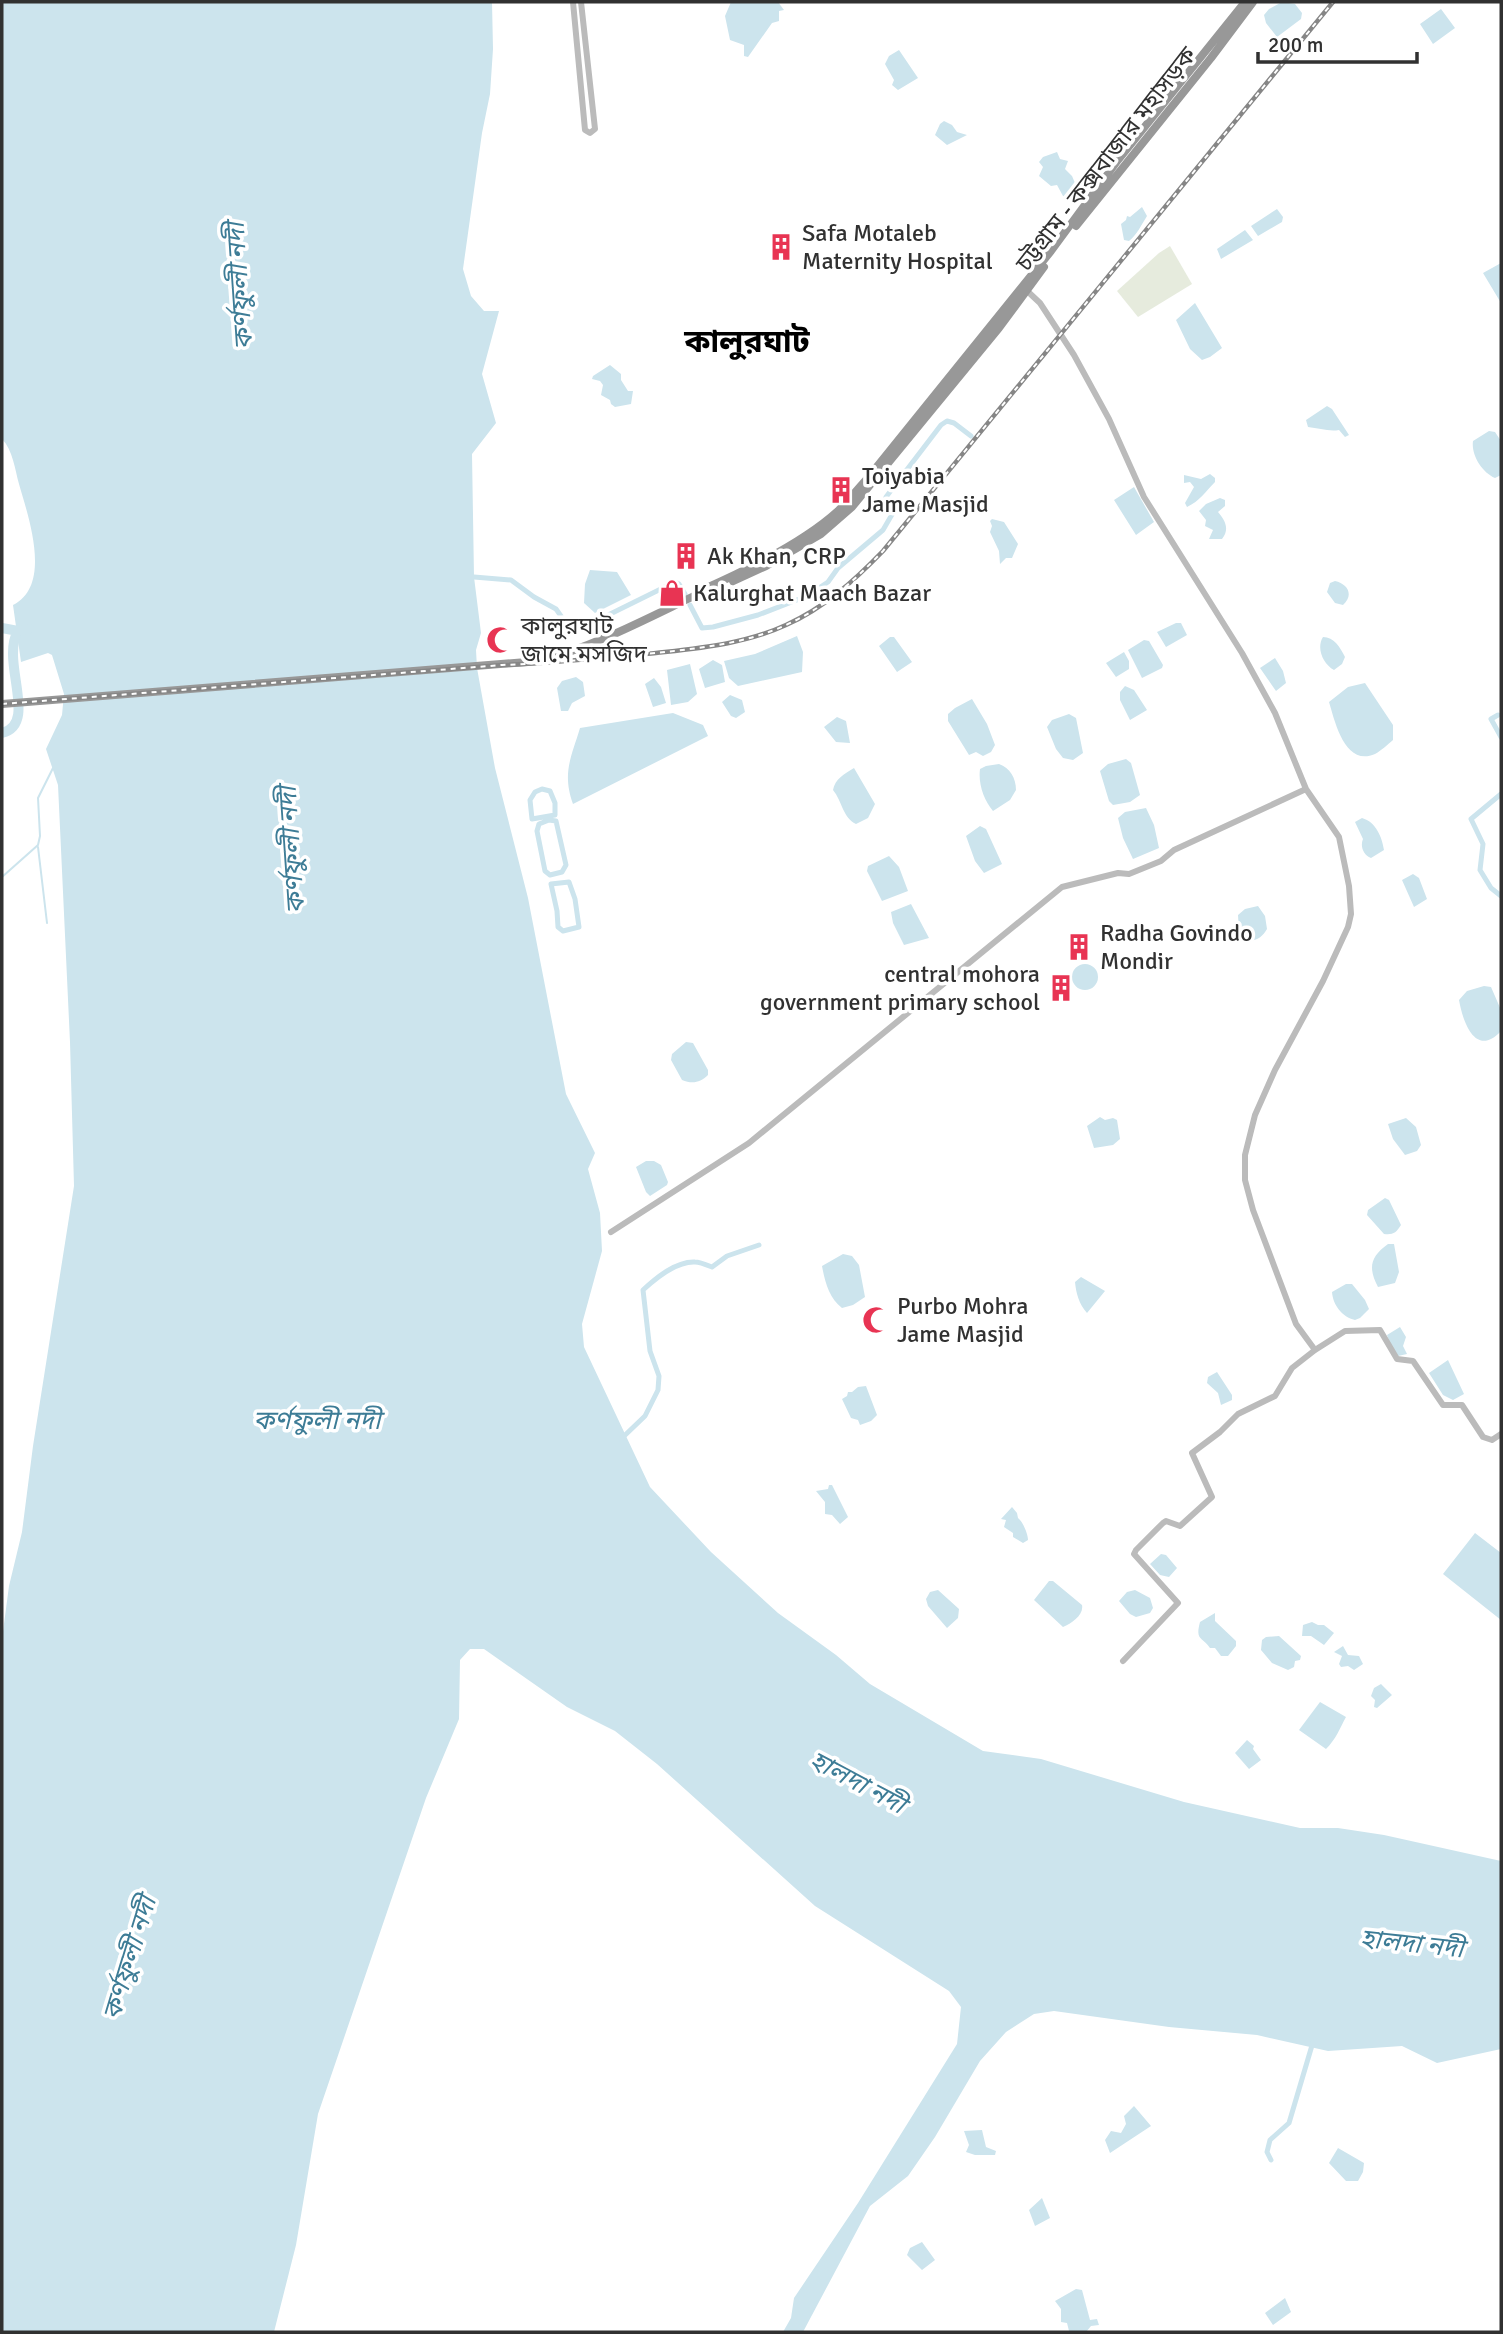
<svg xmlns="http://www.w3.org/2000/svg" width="1503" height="2334" font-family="Signika,'Noto Sans Bengali',sans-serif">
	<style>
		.green { fill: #e6ebdd }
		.water { fill: #cce4ed }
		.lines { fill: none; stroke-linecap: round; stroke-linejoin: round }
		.stream { stroke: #cce4ed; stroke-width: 2 }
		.canal { stroke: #cce4ed; stroke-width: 5 }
		.river { stroke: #cce4ed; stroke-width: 10 }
		.secondary { stroke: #bbb; stroke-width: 6 }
		.highway { stroke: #989898; stroke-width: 8 }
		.rail-casing { stroke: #868686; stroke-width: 4.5 }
		.rail { stroke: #fff; stroke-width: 2; stroke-dasharray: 5; stroke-linecap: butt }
		.labels { text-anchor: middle; stroke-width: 7; stroke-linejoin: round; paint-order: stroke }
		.street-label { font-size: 24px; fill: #313131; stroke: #fff }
		.poi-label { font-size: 24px; fill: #313131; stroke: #fff; text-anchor: start }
		.water-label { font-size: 26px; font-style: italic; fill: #3d7c96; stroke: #fff }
		.district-label { font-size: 32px; font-weight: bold; fill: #000; stroke: #fff }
	</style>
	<rect width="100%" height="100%" fill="#fff"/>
	<path class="green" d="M 1170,246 L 1192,284 L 1138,317 L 1117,291 L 1159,253 Z"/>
	<path class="water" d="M 2,2 L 492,2 L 493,49 L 490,94 L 482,133 L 463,269 L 471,296 L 484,311 L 499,311 L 482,374 L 496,423 L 472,454 L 474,577 L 481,633 L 476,650 L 477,668 L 495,768 L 528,898 L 566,1094 L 595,1153 L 588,1169 L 600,1213 L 602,1251 L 582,1324 L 584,1347 L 650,1487 L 711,1552 L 778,1613 L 836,1655 L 870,1684 L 983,1751 L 1041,1759 L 1184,1802 L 1300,1828 L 1338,1828 L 1384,1835 L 1501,1861 L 1501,2049 L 1437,2063 L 1402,2046 L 1328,2051 L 1257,2035 L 1169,2027 L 1054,2011 L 1034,2014 L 1006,2032 L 980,2061 L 935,2137 L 908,2176 L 870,2206 L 803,2332 L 783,2332 L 791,2318 L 794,2298 L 858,2203 L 957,2044 L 961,2007 L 949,1991 L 815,1906 L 657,1764 L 615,1731 L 567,1707 L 484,1649 L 470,1649 L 460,1660 L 459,1719 L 426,1798 L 318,2114 L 296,2245 L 274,2332 L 2,2332 L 2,1639 L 9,1586 L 22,1532 L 33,1446 L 74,1186 L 70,1042 L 58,785 L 46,749 L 62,715 L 64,694 L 52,655 L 48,653 L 21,662 L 13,605 C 53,585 28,516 19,484 C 15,470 13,450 2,439 Z
		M 731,2 L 778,2 L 784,10 L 779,11 L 779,21 L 772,23 L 748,57 L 744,56 L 744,45 L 730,40 L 725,16 Z
		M 1282,2 L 1295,4 L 1302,13 L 1301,19 L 1277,37 L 1266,23 L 1264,15 L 1269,9 Z
		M 1441,9 L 1455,28 L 1433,44 L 1420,24 Z
		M 899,50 L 918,78 L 898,90 L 892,85 L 894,80 L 885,64 L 889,56 Z
		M 944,121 L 952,125 L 957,132 L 967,135 L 947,145 L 935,135 L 940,124 Z
		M 1057,152 L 1060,159 L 1068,161 L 1065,169 L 1072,176 L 1075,183 L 1068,198 L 1063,196 L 1057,185 L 1051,186 L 1039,176 L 1043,167 L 1039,162 L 1043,157 Z
		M 1142,207 L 1147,216 C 1142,224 1136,236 1129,241 L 1124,240 L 1121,224 L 1126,220 L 1127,216 L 1130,217 Z
		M 1277,209 L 1283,217 L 1282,222 L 1258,236 L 1251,226 Z
		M 1245,230 L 1253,240 L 1221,259 L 1217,249 Z
		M 1501,263 L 1501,303 L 1483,273 Z
		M 1195,303 L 1222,348 L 1210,357 L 1202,360 L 1190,349 L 1176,320 Z
		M 610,365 L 621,374 L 621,380 L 628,391 L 633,391 L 631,404 L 615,407 L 611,404 L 610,400 L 601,395 L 603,385 L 600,381 L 592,379 L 593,376 Z
		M 1327,406 L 1332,409 L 1349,435 L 1345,437 L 1339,430 C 1329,432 1319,428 1308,427 L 1306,420 Z
		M 1489,431 L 1495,432 L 1501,441 L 1501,475 L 1495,478 C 1482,472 1471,455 1473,441 Z
		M 1210,474 L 1215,478 L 1215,482 C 1205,492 1200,501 1187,507 L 1185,503 L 1194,487 L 1190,482 L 1184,483 L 1184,475 L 1201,479 Z
		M 1134,487 L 1154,522 L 1136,535 L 1114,500 Z
		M 1220,498 L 1225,500 L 1225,506 L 1218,512 C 1225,520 1230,529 1222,539 L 1209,539 L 1213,530 L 1205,526 L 1206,520 L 1199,511 L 1206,504 Z
		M 992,519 L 1004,522 L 1018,544 L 1012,558 L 1006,558 L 1000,564 L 999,551 L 990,532 L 992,526 L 990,521 Z
		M 590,570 L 617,572 L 631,595 L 595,613 L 584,603 L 585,584 Z
		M 1335,581 C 1348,584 1354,595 1343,605 L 1335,603 L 1327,592 L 1330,583 Z
		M 1176,623 L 1181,623 L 1187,635 L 1166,647 L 1157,632 Z
		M 797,636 L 803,652 L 802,672 L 738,686 L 729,678 L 724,661 L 755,654 Z
		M 890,637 L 894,637 L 912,662 L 897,672 L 879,646 Z
		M 1323,637 C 1334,637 1340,647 1345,657 L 1342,664 L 1334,670 C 1323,664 1316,648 1323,637 Z
		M 1144,640 L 1149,641 L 1163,665 L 1162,668 L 1142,678 L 1128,650 Z
		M 1124,652 L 1129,661 L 1129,669 L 1116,677 L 1106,663 Z
		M 1275,658 L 1283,671 L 1286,683 L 1276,691 L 1260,668 Z
		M 713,660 L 722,665 L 725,682 L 705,688 L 699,669 Z
		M 690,664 L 697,694 L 688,702 L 671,705 L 667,670 Z
		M 576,677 L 583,682 L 585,696 L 572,703 L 568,711 L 561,711 L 557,688 L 562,681 Z
		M 654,678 L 661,687 L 666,703 L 653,707 L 645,684 Z
		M 1365,683 L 1393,725 L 1393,740 C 1388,744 1381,751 1375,754 C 1345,767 1335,722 1329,702 L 1348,687 Z
		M 1125,686 L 1134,690 L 1147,710 L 1130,720 L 1120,700 L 1120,692 Z
		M 730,695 L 742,700 L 745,712 L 736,718 L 731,716 L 722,702 Z
		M 972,699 L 987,724 L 995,745 L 991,752 L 983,756 L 976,752 L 969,755 L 948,721 L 948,714 L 955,708 Z
		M 673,713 L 703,725 L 708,736 L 573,804 C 562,773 571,758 580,728 Z
		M 1069,714 L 1076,718 L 1083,753 L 1073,760 L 1063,758 L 1056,749 L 1047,727 L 1052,720 Z
		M 837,717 L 846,721 L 850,743 L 836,742 L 824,727 Z
		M 1126,759 L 1131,763 L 1140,795 L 1130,802 L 1113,805 L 1109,801 L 1100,771 L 1108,764 Z
		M 999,764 C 1010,768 1016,778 1016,790 L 1010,800 L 993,811 C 984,800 978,784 980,769 L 986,766 Z
		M 854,768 L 875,804 L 868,818 L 856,824 C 843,818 842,801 833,790 C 835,779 844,774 854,768 Z
		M 1146,808 L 1154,825 L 1159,848 L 1133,859 L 1123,838 L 1118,818 L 1125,812 Z
		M 1362,818 C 1376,822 1382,837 1384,850 L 1371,858 C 1363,855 1360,846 1363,839 L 1355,822 Z
		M 980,826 L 986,829 L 1002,864 L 984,873 L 975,861 L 966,836 Z
		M 889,856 L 899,867 L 908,891 L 882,901 L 867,871 L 868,866 Z
		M 1413,874 L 1419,878 L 1427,899 L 1414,907 L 1402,880 Z
		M 911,904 L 929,938 L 904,945 L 893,923 L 891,912 Z
		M 1258,906 L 1265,916 L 1267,929 C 1262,937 1257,942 1246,940 L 1239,932 L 1238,915 L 1245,909 Z
		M1072 977a13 13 0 1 1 26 0a13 13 0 1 1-26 0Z
		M 1484,986 L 1491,987 L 1501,1010 L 1501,1031 C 1476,1058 1463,1023 1459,1000 L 1467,991 Z
		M 686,1042 L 693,1043 L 708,1070 L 708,1075 C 700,1083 692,1084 682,1080 L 671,1060 L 672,1054 Z
		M 1100,1117 L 1105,1120 L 1113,1118 L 1117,1120 L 1120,1139 L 1113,1145 L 1094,1148 L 1087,1126 Z
		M 1406,1118 L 1416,1127 L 1421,1145 L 1417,1151 L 1405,1155 L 1393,1139 L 1388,1124 Z
		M 646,1161 L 654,1161 L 661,1165 L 668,1182 L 667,1185 L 650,1196 L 646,1192 L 636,1167 Z
		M 1385,1198 L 1389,1200 L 1401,1225 C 1396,1233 1393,1235 1384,1234 L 1367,1215 L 1368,1210 Z
		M 1388,1244 L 1394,1244 L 1399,1272 L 1395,1283 L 1378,1287 C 1368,1268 1370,1257 1388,1244 Z
		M 843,1254 L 852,1256 L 859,1265 L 865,1297 L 853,1305 L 842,1308 C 829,1298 825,1282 822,1266 Z
		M 1081,1277 L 1105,1291 L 1087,1313 C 1079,1304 1076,1293 1075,1282 Z
		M 1346,1284 L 1352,1284 L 1365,1300 L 1369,1309 L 1360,1318 L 1355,1320 C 1342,1317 1333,1305 1332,1292 Z
		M 1400,1327 L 1406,1337 L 1403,1346 L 1407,1354 L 1398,1356 L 1392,1349 L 1387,1335 Z
		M 1448,1360 L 1464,1394 L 1453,1400 L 1443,1395 L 1429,1373 Z
		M 1217,1372 L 1232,1395 L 1232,1400 L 1221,1405 L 1218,1393 L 1207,1383 L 1208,1377 Z
		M 866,1386 L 877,1415 L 871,1421 L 860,1425 L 858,1420 L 851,1418 L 842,1399 L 847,1396 L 848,1392 L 852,1392 L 858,1387 Z
		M 829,1485 L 832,1485 L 848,1517 L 840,1524 L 832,1515 L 825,1514 L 825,1502 L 816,1491 L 828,1489 Z
		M 1012,1507 L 1017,1513 L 1018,1518 C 1023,1522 1028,1534 1028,1540 L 1023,1543 L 1013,1537 L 1013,1533 L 1004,1527 L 1006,1520 L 1001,1519 Z
		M 1475,1533 L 1501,1553 L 1501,1620 L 1443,1574 Z
		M 1161,1554 L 1166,1555 L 1177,1568 L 1169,1577 L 1160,1575 L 1150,1564 Z
		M 1049,1581 L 1053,1581 L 1082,1605 C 1084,1615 1072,1623 1063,1627 L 1034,1600 Z
		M 938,1590 L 959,1609 L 958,1618 L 947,1628 L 928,1606 L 926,1599 L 930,1592 Z
		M 1135,1590 L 1150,1598 L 1153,1608 L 1150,1613 L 1136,1617 L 1130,1614 L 1119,1601 L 1127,1592 Z
		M 1215,1613 L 1215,1621 L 1236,1641 L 1236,1646 L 1228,1656 L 1221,1656 L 1215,1648 L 1210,1648 C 1202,1636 1195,1641 1200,1622 Z
		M 1312,1622 L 1318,1625 L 1324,1625 L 1334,1633 L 1324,1645 L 1311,1636 L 1302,1636 L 1303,1625 Z
		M 1279,1636 L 1301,1656 L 1300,1660 L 1295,1661 L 1294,1667 L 1288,1670 L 1272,1663 L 1261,1650 L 1262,1640 L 1266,1637 Z
		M 1343,1646 L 1348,1655 L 1359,1656 L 1363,1664 L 1354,1670 L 1348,1666 L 1341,1667 L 1339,1664 L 1342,1656 L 1334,1652 Z
		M 1381,1684 L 1392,1695 L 1377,1708 L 1374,1707 L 1375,1700 L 1371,1696 L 1374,1688 Z
		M 1320,1702 L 1346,1717 C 1340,1728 1336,1739 1326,1749 L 1299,1730 Z
		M 1247,1740 L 1254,1746 L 1253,1749 L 1261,1760 L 1249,1769 L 1235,1753 Z
		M 1134,2106 L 1151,2126 L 1110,2153 L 1105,2140 L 1111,2131 L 1121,2133 L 1126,2124 L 1124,2116 Z
		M 982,2130 L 986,2147 L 996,2151 L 995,2155 L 975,2155 L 966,2152 L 969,2145 L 964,2131 Z
		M 1338,2148 L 1364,2163 L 1363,2172 L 1358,2181 L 1346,2181 L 1329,2163 Z
		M 1042,2198 L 1050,2218 L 1035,2226 L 1029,2210 Z
		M 922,2242 L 935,2260 L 922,2270 L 907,2255 L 910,2248 Z
		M 1076,2289 L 1082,2290 L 1090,2320 L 1097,2319 L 1099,2325 L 1091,2326 L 1086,2332 L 1069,2331 L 1067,2323 L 1061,2322 L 1061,2309 L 1055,2301 Z
		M 1285,2298 L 1291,2312 L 1273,2325 L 1265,2313 Z"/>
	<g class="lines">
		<path class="stream" d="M 38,847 L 47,923
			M 2,877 L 38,845 L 40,836 L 38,798 L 53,768"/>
		<path class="canal" d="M 474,577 L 511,580 L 534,597 L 556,609 L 568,626 L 594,622 L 675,582 L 679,584 L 685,594
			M 690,605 L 702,628 L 713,627 L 758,615 L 807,596 L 828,582 L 838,568 L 883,530 L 894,511 L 886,497 L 941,425 L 947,421 L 954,423 L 971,436
			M 1498,715 L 1491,719 L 1501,737
			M 542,789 L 550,791 L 555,803 L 555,815 L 532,819 L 530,800 L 535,792 Z
			M 1501,794 L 1471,819 L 1483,844 L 1480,870 L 1491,888 L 1501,896
			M 549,820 L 556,821 L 566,865 L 562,872 L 550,875 L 545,871 L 537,831 L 539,824 Z
			M 569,882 L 575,899 L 579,927 L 563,931 L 558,927 L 557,911 L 551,884 Z
			M 621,1439 L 645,1416 L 658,1390 L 659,1376 L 650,1351 L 643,1290 C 656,1278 676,1261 695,1262 C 700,1262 707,1265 712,1267 L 727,1256 L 759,1245
			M 1271,2160 L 1267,2152 L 1270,2140 L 1289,2123 L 1313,2042"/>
		<path class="river" d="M 2,628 L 18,631 L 29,629
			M 2,733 C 39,724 0,661 18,631"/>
		<path class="secondary" d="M 573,2 L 585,130 L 590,133 L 595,129 L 581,2
			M 1024,288 L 1040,303 L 1074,355 L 1109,419 L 1144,497 L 1242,653 L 1275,713 L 1306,789 L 1339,837 L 1349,886 L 1351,914 L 1348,927 L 1323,981 L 1275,1070 L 1255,1115 L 1245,1155 L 1245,1180 L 1253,1210 L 1296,1324 L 1315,1350
			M 611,1232 L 749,1143 L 1062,887 L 1118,873 L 1129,874 L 1161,861 L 1174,850 L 1306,789
			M 1123,1661 L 1178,1603 L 1134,1554 L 1136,1550 L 1163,1523 L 1166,1521 L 1180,1526 L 1212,1497 L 1192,1453 L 1220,1432 L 1238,1414 L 1275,1396 L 1292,1368 L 1315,1350 L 1345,1331 L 1380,1330 L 1397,1359 L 1413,1361 L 1443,1405 L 1462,1405 L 1483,1437 L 1492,1440 L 1501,1434"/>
		<path class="highway" d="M 1076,226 L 1211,58 L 1253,2
			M 733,581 L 766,566 L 821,534 L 852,507 L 999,328 L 1044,267
			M 2,704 L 539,661 C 593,647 644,620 694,596 L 702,590 C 745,571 803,543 838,511 C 848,501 857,490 867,479 L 1051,251 L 1118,160 L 1245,2"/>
		<defs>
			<path id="rail" d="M 2,704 L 502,665 C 553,663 604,658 656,653 C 700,648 745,644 786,625 C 824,608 854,581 883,551 L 1333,2"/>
		</defs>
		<use href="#rail" class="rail-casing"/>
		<use href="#rail" class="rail"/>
	</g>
	<defs>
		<symbol id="building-bare" viewBox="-9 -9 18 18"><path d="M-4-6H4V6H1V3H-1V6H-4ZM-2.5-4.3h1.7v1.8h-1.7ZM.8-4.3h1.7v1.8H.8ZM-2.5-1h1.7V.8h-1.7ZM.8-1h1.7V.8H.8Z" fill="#e83453" stroke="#fff" stroke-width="2.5" paint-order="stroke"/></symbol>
		<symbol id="shop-bare" viewBox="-9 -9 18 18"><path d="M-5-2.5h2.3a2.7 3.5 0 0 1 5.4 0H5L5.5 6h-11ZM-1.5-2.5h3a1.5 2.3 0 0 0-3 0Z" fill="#e83453" stroke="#fff" stroke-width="2.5" paint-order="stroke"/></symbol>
		<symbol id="mosque-bare" viewBox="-9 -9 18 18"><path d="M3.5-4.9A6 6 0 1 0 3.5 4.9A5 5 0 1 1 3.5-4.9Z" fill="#e83453" stroke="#fff" stroke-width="2.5" paint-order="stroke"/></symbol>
	</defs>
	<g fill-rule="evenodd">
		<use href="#building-bare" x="762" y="228" width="38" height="38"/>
		<use href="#building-bare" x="822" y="471" width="38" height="38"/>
		<use href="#building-bare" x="667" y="537" width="38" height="38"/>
		<use href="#shop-bare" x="653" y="574" width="38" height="38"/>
		<use href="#mosque-bare" x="481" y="621" width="38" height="38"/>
		<use href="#building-bare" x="1060" y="928" width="38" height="38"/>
		<use href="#building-bare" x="1042" y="969" width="38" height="38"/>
		<use href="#mosque-bare" x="857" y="1301" width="38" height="38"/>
	</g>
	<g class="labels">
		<g class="street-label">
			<text transform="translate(1106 159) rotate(-52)" y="8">চট্টগ্রাম - কক্সবাজার মহাসড়ক</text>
		</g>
		<g class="poi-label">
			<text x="802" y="241">Safa Motaleb<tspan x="802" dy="28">Maternity Hospital</tspan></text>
			<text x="862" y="484">Toiyabia<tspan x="862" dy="28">Jame Masjid</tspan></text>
			<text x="707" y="564">Ak Khan, CRP</text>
			<text x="693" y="601">Kalurghat Maach Bazar</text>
			<text x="521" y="634">কালুরঘাট<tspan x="521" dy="28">জামে মসজিদ</tspan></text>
			<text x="1100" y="941">Radha Govindo<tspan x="1100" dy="28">Mondir</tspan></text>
			<text x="1040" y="982" text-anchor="end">central mohora<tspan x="1040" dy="28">government primary school</tspan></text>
			<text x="897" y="1314">Purbo Mohra<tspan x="897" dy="28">Jame Masjid</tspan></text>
		</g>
		<g class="water-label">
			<text transform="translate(239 286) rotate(-94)" y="9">কর্ণফুলী নদী</text>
			<text transform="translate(291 850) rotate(-94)" y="9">কর্ণফুলী নদী</text>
			<text x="317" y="1429">কর্ণফুলী নদী</text>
			<text transform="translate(858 1782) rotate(28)" y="9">হালদা নদী</text>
			<text transform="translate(1412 1943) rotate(6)" y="9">হালদা নদী</text>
			<text transform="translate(129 1958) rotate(-73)" y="9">কর্ণফুলী নদী</text>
		</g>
		<g class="district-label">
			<text x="747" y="352">কালুরঘাট</text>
		</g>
	</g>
	<rect width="1503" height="2334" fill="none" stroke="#313131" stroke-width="7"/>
	<path d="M1258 52v10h159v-10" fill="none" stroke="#313131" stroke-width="3.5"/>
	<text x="1268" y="52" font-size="21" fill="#313131" stroke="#ffffff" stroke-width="5" paint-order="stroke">200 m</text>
</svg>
